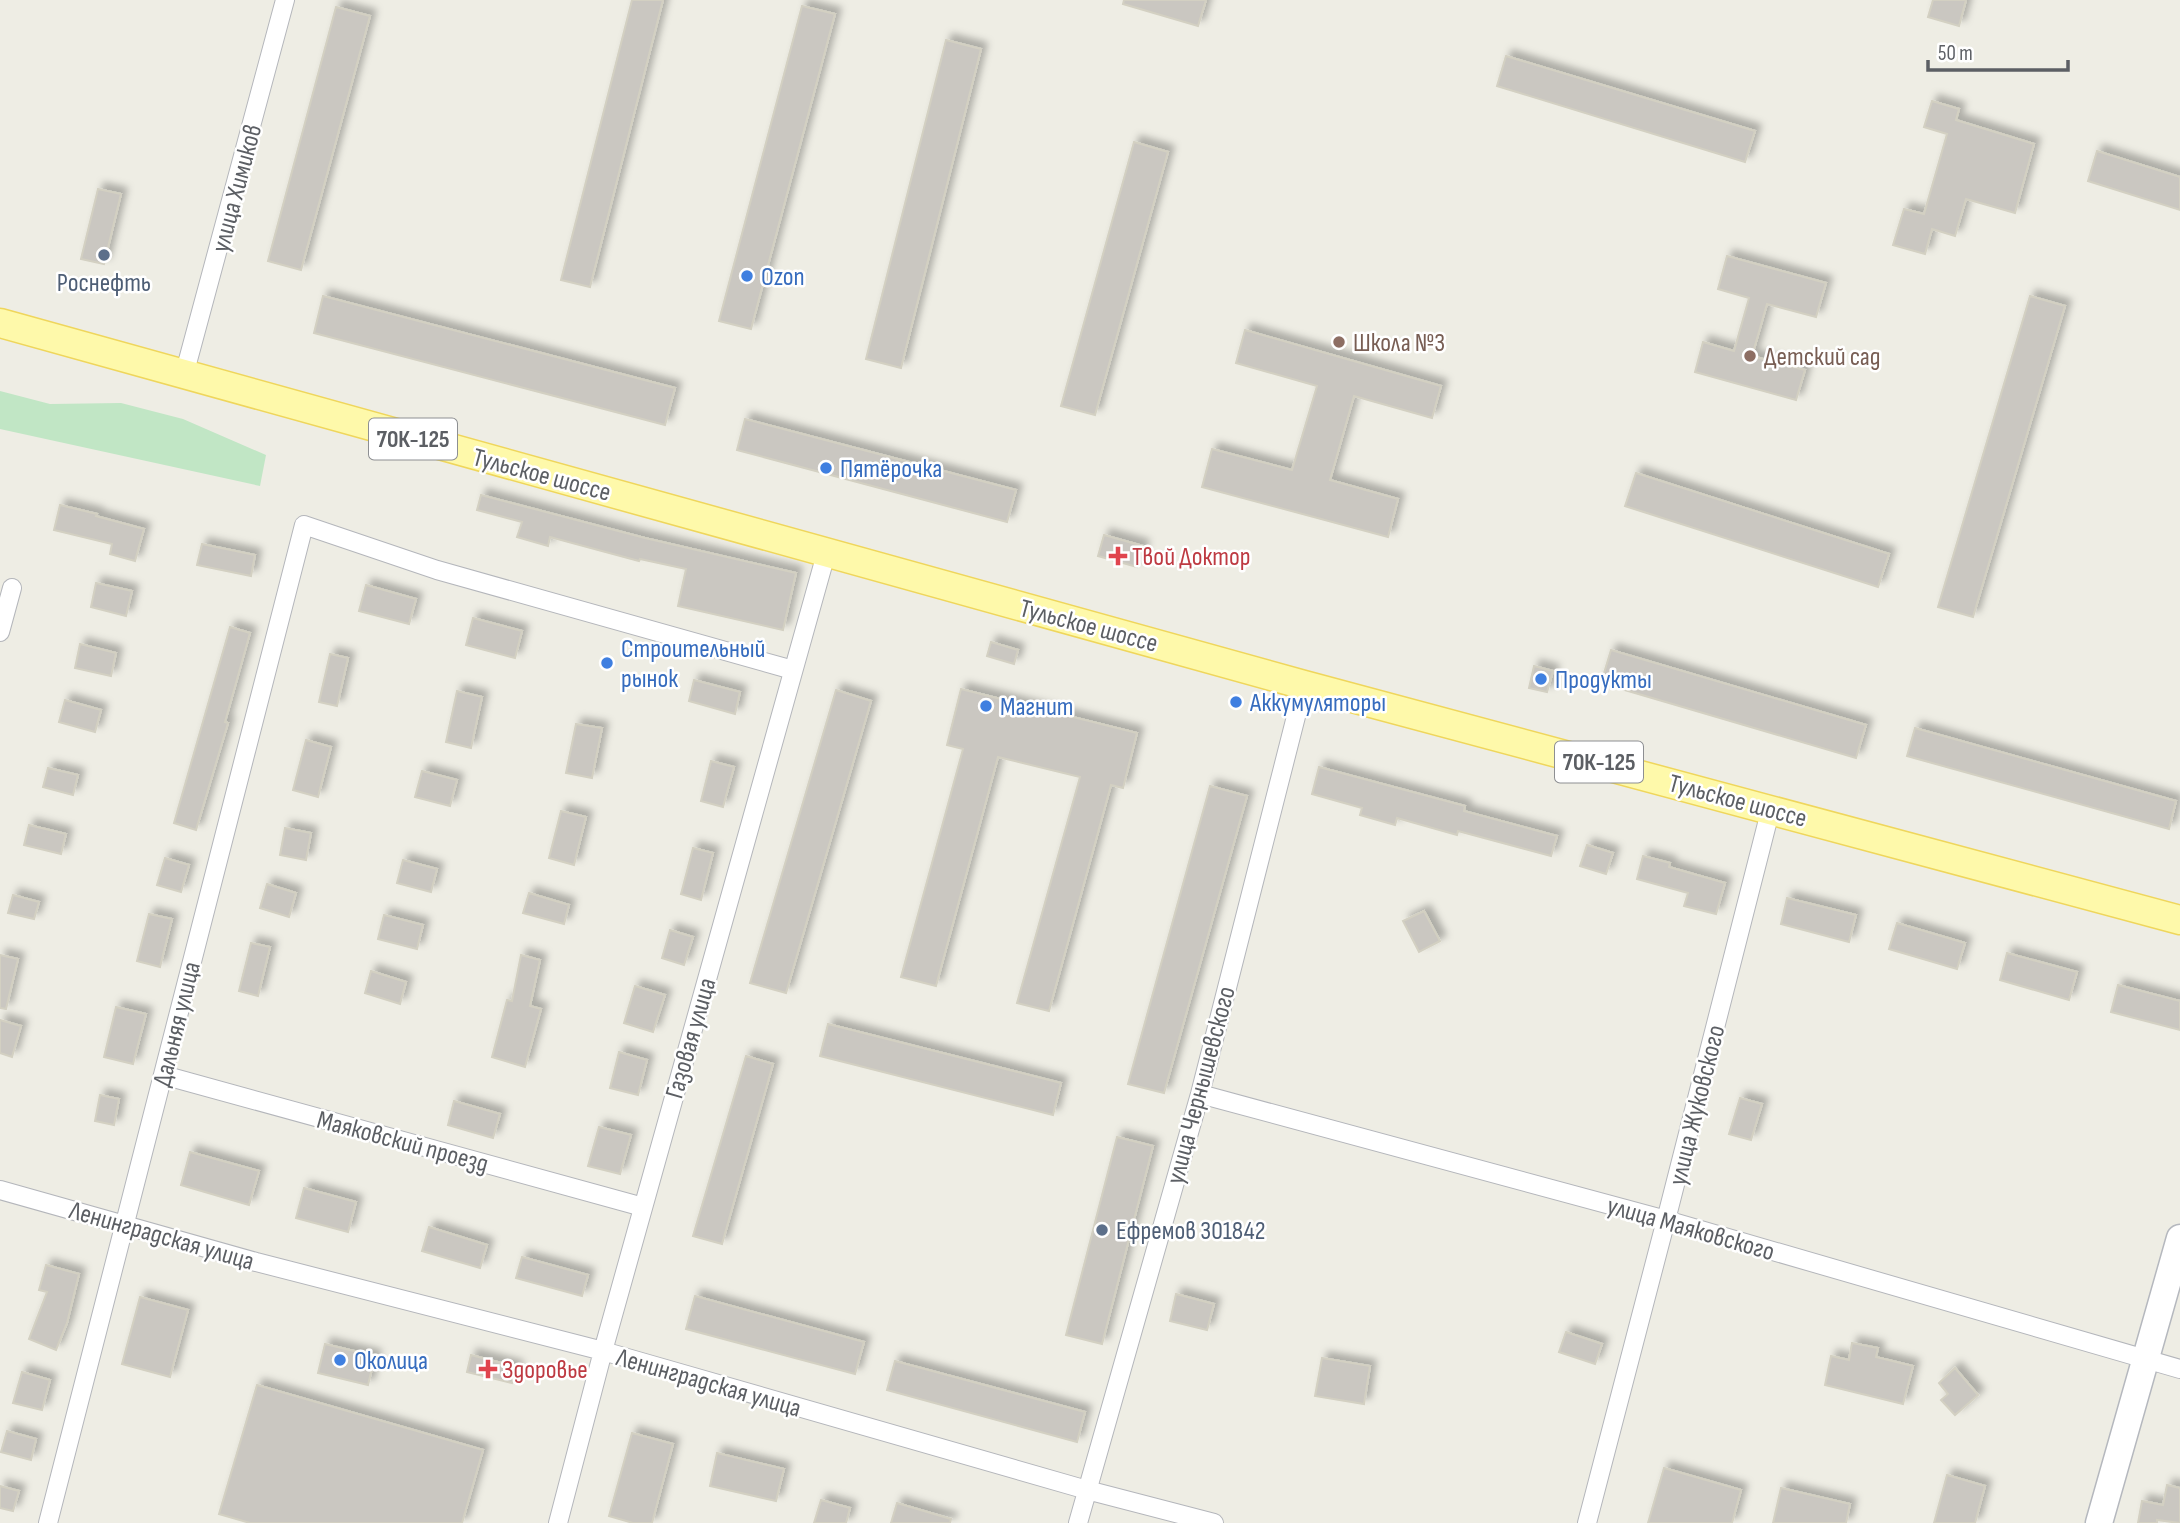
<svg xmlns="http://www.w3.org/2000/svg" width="2180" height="1523" font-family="'Sofia Sans Condensed',sans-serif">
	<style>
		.green { fill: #c1e6c5 }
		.building { fill: #cac7c1; stroke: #d3d0c2; stroke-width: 2; filter: url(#shadow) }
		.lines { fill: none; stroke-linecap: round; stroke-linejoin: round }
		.street-casing { stroke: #b4b6bb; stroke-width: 20 }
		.secondary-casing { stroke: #b5b8be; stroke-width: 29 }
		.primary-casing { stroke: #efd65c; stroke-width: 31 }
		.street { stroke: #fff; stroke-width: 18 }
		.secondary { stroke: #fff; stroke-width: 26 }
		.primary { stroke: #fef9aa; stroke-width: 28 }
		.service-dot { fill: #5c6f8a; stroke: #fff; stroke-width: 2.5 }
		.shop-dot { fill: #3f7fe0; stroke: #fff; stroke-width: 2.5 }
		.education-dot { fill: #8d6e63; stroke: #fff; stroke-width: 2.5 }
		.health-dot { fill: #e0444e; stroke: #fff; stroke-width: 2.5 }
		.labels { text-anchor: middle; stroke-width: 5; stroke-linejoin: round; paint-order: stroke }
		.shield { fill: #fff; stroke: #8d8f92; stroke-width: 2 }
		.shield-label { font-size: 24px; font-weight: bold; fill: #5c5f64 }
		.street-label { font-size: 26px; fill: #5c5f64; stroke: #fff }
		.shop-label { font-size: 26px; fill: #366cbe; stroke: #fff; text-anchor: start }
		.service-label { font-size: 26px; fill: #4e5e75; stroke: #fff }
		.education-label { font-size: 26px; fill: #785e54; stroke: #fff; text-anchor: start }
		.health-label { font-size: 26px; fill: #be3a42; stroke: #fff; text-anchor: start }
	</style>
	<defs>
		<filter id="shadow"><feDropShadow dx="6" dy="-6" stdDeviation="3.5" flood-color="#0004"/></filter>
	</defs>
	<rect width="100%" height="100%" fill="#eeede4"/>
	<path class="green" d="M 0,391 L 50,404 L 121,403 L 183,419 L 266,455 L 260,486 L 0,429 Z"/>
	<path class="building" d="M 632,0 L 663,0 L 590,287 L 561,280 Z
		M 1124,0 L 1206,0 L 1198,26 L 1123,4 Z
		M 1933,0 L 1966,0 L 1959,26 L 1928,17 Z
		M 802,6 L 835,14 L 751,329 L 719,321 Z
		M 336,7 L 370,16 L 301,270 L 268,261 Z
		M 946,40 L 981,49 L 901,368 L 866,359 Z
		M 1506,56 L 1755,131 L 1745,162 L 1497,86 Z
		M 1932,101 L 1959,109 L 1956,120 L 2034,144 L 2015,213 L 1966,199 L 1955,236 L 1932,229 L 1925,254 L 1893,245 L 1904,209 L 1924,214 L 1947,134 L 1924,127 Z
		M 1134,142 L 1168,152 L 1095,415 L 1061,406 Z
		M 2097,151 L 2180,177 L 2180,210 L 2088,181 Z
		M 98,189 L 121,194 L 104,264 L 81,259 Z
		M 1727,256 L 1826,283 L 1816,317 L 1767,304 L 1752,356 L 1805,370 L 1796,400 L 1695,372 L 1703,342 L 1734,351 L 1749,298 L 1718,289 Z
		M 323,296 L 675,388 L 665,425 L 314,333 Z
		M 2030,296 L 2065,306 L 1973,617 L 1938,607 Z
		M 1245,330 L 1441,386 L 1432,418 L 1354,396 L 1330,480 L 1398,499 L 1388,537 L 1202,487 L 1212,449 L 1292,470 L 1317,386 L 1236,363 Z
		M 745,419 L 1016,490 L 1007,522 L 737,450 Z
		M 1636,473 L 1889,554 L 1878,587 L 1625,506 Z
		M 481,495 L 645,538 L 796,573 L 783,630 L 678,606 L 686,569 L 640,559 L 639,561 L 550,537 L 548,546 L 517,537 L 522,522 L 477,510 Z
		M 60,505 L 97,514 L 96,516 L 144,529 L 135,561 L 110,554 L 112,544 L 54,530 Z
		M 1104,535 L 1143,546 L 1137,567 L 1098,556 Z
		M 202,544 L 255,555 L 251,576 L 197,565 Z
		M 96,583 L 132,591 L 126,616 L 91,607 Z
		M 366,585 L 416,599 L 409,624 L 359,611 Z
		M 473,618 L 522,631 L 515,658 L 466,645 Z
		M 230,627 L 250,633 L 225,722 L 228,723 L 196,830 L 174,823 Z
		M 991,642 L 1018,650 L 1014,664 L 987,656 Z
		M 80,644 L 116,653 L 111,676 L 75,668 Z
		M 1611,650 L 1866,725 L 1856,758 L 1601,683 Z
		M 330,654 L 348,658 L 337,706 L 319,702 Z
		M 1534,666 L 1553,671 L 1547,692 L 1529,688 Z
		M 694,680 L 740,692 L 735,714 L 689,701 Z
		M 961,689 L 1137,733 L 1123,788 L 1111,785 L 1049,1011 L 1017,1003 L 1080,777 L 998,757 L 936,986 L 901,977 L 963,749 L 947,745 Z
		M 836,690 L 871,701 L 786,993 L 750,983 Z
		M 457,691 L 482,697 L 471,748 L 446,742 Z
		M 65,700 L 101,710 L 95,732 L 59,722 Z
		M 576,724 L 602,728 L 592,778 L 566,773 Z
		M 1915,728 L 2176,801 L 2169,829 L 1907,756 Z
		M 306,740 L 331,747 L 318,797 L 293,790 Z
		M 711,761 L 734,767 L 723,807 L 701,801 Z
		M 1319,767 L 1465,806 L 1464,811 L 1557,836 L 1551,856 L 1458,831 L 1457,835 L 1397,818 L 1395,825 L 1360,815 L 1362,808 L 1312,794 Z
		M 48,768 L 78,775 L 73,795 L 43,787 Z
		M 422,771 L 457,780 L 450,806 L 415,797 Z
		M 1210,786 L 1247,796 L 1164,1093 L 1128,1084 Z
		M 561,811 L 586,817 L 574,865 L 549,858 Z
		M 29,825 L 66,834 L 61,854 L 24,845 Z
		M 285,828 L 311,833 L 306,860 L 280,855 Z
		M 1587,845 L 1613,853 L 1606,874 L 1580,866 Z
		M 693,848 L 713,853 L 701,900 L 681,894 Z
		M 1643,856 L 1670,863 L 1669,867 L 1725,883 L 1716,914 L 1684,906 L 1688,893 L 1637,879 Z
		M 165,858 L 189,865 L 181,892 L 157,885 Z
		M 403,860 L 437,869 L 431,892 L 397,883 Z
		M 267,884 L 296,893 L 289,917 L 260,908 Z
		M 529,893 L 569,905 L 564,924 L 523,913 Z
		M 13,895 L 39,902 L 34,919 L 8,913 Z
		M 1787,898 L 1856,915 L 1849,942 L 1781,924 Z
		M 1424,911 L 1440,941 L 1419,952 L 1403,921 Z
		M 149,914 L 172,919 L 160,967 L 137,961 Z
		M 384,915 L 423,925 L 417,949 L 378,939 Z
		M 1897,923 L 1965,943 L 1957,969 L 1889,949 Z
		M 670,930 L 693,937 L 684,965 L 662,958 Z
		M 251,943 L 270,947 L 258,996 L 239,991 Z
		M 2007,953 L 2077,972 L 2069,1000 L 2000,980 Z
		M 0,955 L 18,959 L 6,1009 L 0,1008 Z
		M 521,955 L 540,960 L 530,1006 L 541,1009 L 525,1067 L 492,1057 L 507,1000 L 512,1001 Z
		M 371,971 L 406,982 L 400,1004 L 365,993 Z
		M 2118,985 L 2180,1001 L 2180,1030 L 2111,1012 Z
		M 635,986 L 665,995 L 653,1032 L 624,1023 Z
		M 116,1007 L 146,1014 L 133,1064 L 104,1057 Z
		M 0,1020 L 21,1026 L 12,1057 L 0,1053 Z
		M 828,1024 L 1061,1083 L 1053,1115 L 820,1056 Z
		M 619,1052 L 647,1060 L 638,1095 L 610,1088 Z
		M 746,1056 L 773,1064 L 722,1244 L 693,1236 Z
		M 100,1095 L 119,1099 L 114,1125 L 95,1121 Z
		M 1740,1098 L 1762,1104 L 1751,1140 L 1729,1134 Z
		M 454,1101 L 500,1114 L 493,1138 L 448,1125 Z
		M 599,1127 L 631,1135 L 620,1174 L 588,1166 Z
		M 1117,1137 L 1153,1146 L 1102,1344 L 1066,1335 Z
		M 190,1152 L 259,1171 L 249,1205 L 181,1185 Z
		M 304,1188 L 356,1202 L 348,1232 L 296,1218 Z
		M 429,1227 L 487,1245 L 480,1268 L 422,1251 Z
		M 522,1257 L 588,1275 L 582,1296 L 516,1278 Z
		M 46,1265 L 79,1274 L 67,1323 L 56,1350 L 29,1339 L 47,1292 L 39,1290 Z
		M 1176,1294 L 1214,1304 L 1207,1330 L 1170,1321 Z
		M 695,1296 L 864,1342 L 855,1374 L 686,1329 Z
		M 140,1297 L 188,1310 L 170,1377 L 122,1364 Z
		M 1566,1332 L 1602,1344 L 1595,1364 L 1559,1352 Z
		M 1852,1343 L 1878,1348 L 1876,1357 L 1913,1366 L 1903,1404 L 1825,1385 L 1831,1356 L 1849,1360 Z
		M 325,1344 L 375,1356 L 368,1385 L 318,1373 Z
		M 471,1355 L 517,1367 L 512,1383 L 467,1372 Z
		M 1322,1358 L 1370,1366 L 1364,1404 L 1315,1396 Z
		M 895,1361 L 1085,1412 L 1077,1442 L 887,1390 Z
		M 1955,1368 L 1978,1395 L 1955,1415 L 1941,1400 L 1948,1394 L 1939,1383 Z
		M 22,1372 L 50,1380 L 42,1410 L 13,1403 Z
		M 257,1385 L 483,1450 L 462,1523 L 250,1523 L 219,1514 Z
		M 7,1431 L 36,1439 L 31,1460 L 1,1452 Z
		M 632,1433 L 673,1444 L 652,1523 L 633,1523 L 609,1516 Z
		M 717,1453 L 784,1469 L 776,1501 L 710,1486 Z
		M 1664,1468 L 1741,1490 L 1732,1523 L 1648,1523 Z
		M 1947,1475 L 1985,1486 L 1975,1523 L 1934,1523 Z
		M 2167,1485 L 2180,1488 L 2180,1523 L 2157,1520 L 2157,1523 L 2138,1523 L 2142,1501 L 2163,1505 Z
		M 0,1486 L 19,1491 L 13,1511 L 0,1508 Z
		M 1781,1488 L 1850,1504 L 1846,1523 L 1773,1523 Z
		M 821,1500 L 850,1508 L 846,1523 L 814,1523 Z
		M 897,1503 L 951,1519 L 950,1523 L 891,1523 Z"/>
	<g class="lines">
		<defs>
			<path id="street" d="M 184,375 L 285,0
				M 0,632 L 12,588
				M 163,1075 L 643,1207
				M 1200,1094 L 1666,1220 L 2180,1369
				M 0,1190 L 256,1262 L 603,1351 L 1087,1490 L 1214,1523
				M 48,1523 L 304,525 L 437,570 L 793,670
				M 558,1523 L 603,1351 L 826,554
				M 1078,1523 L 1200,1094 L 1304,685
				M 1587,1523 L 1666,1220 L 1771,808"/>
			<path id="secondary" d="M 2099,1523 L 2180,1238"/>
			<path id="primary" d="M 0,323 L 1304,685 L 2180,920"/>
		</defs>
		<use href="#street" class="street-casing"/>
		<use href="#secondary" class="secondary-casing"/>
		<use href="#primary" class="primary-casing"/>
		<use href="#street" class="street"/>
		<use href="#secondary" class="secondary"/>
		<use href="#primary" class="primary"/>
	</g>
	<g class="service-dot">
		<circle cx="104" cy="255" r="7"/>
		<circle cx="1102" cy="1230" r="7"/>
	</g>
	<g class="shop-dot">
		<circle cx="747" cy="276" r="7"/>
		<circle cx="826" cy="468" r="7"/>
		<circle cx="607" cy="663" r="7"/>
		<circle cx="1541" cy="679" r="7"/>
		<circle cx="1236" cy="702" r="7"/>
		<circle cx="986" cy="706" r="7"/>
		<circle cx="340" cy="1360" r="7"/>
	</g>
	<g class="education-dot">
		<circle cx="1339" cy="342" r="7"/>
		<circle cx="1750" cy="356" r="7"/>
	</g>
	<g class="health-dot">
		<path d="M1114.5 545.5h7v7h7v7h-7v7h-7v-7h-7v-7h7z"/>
		<path d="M484.5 1358.5h7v7h7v7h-7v7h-7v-7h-7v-7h7z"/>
	</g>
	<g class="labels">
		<g class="shield">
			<rect x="369" y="418.5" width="88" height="41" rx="5"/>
			<rect x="1555" y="741.5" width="88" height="41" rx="5"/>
		</g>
		<g class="shield-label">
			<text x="413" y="447">70К-125</text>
			<text x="1599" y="770">70К-125</text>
		</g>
		<g class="street-label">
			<text transform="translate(236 188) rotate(-75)" y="9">улица Химиков</text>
			<text transform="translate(542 474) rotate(15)" y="9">Тульское шоссе</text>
			<text transform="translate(1089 625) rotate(15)" y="9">Тульское шоссе</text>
			<text transform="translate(1738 800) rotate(15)" y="9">Тульское шоссе</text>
			<text transform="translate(176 1024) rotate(-76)" y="9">Дальняя улица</text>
			<text transform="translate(690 1038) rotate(-74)" y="9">Газовая улица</text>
			<text transform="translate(1200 1085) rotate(-75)" y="9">улица Чернышевского</text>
			<text transform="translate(1696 1105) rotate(-76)" y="9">улица Жуковского</text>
			<text transform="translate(403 1141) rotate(15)" y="9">Маяковский проезд</text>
			<text transform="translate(1691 1228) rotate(16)" y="9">улица Маяковского</text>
			<text transform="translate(162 1235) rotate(16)" y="9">Ленинградская улица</text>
			<text transform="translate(709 1382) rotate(16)" y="9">Ленинградская улица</text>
		</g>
		<g class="shop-label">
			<text x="761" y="285">Ozon</text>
			<text x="840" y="477">Пятёрочка</text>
			<text x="621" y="657">Строительный<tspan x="621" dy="30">рынок</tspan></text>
			<text x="1555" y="688">Продукты</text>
			<text x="1250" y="711">Аккумуляторы</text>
			<text x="1000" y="715">Магнит</text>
			<text x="354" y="1369">Околица</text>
		</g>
		<g class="service-label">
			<text x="104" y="291">Роснефть</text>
			<text x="1116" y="1239" text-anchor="start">Ефремов 301842</text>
		</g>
		<g class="education-label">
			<text x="1353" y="351">Школа №3</text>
			<text x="1764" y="365">Детский сад</text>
		</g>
		<g class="health-label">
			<text x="1132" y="565">Твой Доктор</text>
			<text x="502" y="1378">Здоровье</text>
		</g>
	</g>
	<path d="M1928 60v10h140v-10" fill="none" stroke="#5c5f64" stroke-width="3.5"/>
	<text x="1938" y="60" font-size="21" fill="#5c5f64" stroke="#ffffff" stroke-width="5" paint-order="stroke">50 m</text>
</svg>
